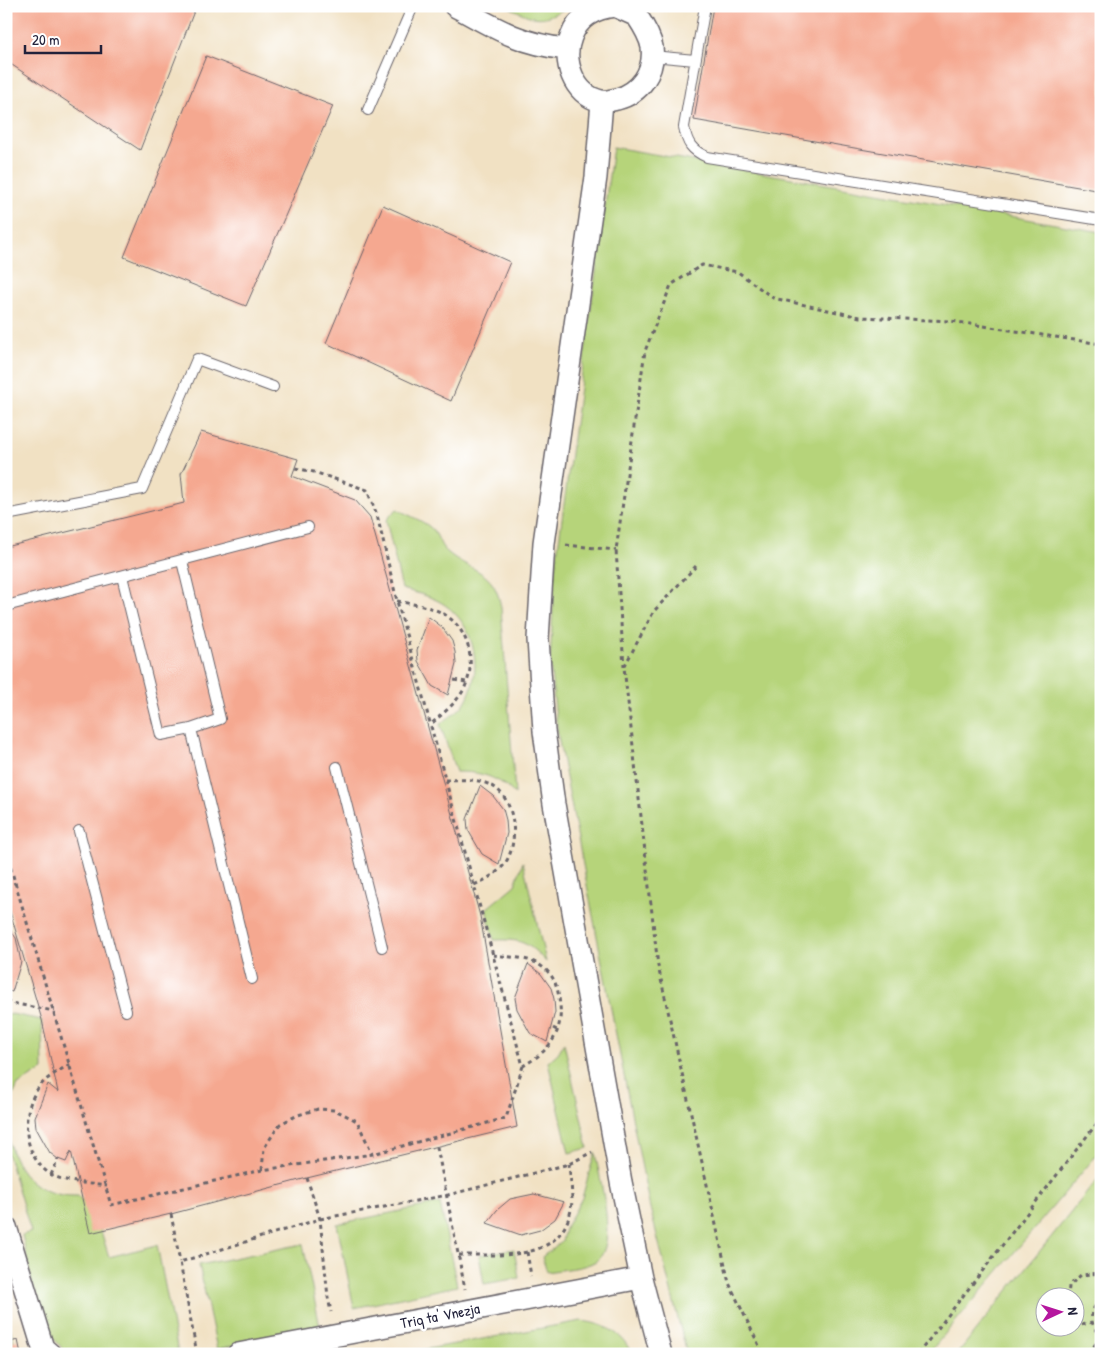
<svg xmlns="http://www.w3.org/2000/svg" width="1107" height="1360" font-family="'Patrick Hand',sans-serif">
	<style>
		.green { fill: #b6d47a; stroke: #6c7b5a; fill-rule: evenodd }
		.building { fill: #f5a890 }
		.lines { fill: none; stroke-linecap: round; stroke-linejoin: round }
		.lane-casing { stroke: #6a656b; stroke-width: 12 }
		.street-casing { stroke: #6a656b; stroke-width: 24 }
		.path { stroke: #6a656b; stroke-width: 3; stroke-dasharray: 4 4; stroke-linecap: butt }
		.lane { stroke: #fff; stroke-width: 10 }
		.street { stroke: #fff; stroke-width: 21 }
		.labels { text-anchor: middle; stroke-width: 5; stroke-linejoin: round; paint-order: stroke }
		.street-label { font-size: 15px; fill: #22223b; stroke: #fff }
	</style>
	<rect width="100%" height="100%" fill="#fff"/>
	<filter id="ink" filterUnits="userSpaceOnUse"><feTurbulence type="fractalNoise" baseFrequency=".02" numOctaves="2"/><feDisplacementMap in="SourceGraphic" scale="10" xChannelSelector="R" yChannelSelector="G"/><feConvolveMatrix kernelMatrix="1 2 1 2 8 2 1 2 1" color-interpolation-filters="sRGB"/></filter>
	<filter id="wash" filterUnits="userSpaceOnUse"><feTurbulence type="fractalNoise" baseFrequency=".0096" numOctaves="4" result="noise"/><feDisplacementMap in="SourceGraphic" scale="20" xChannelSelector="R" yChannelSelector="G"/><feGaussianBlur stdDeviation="1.12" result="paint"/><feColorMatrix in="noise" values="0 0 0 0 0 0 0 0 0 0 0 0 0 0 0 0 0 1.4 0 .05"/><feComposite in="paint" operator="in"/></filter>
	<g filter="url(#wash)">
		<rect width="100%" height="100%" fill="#f1e1c3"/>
		<path class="green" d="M 507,6 L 569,6 C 541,23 535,20 507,6 Z
			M 613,147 L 1101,232 L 1101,1150 L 928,1354 L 687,1354 L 649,1204 L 558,736 L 550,664 L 555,570 Z
			M 397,509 C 407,515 427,522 434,531 C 439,538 440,546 446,551 C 471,573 495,568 501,608 L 515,794 C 496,776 482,772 456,772 L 440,724 C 448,718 458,712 464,704 C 484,673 476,626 445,605 C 432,596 416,593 402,589 L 386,520 Z
			M 523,862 L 546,962 C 528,942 521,939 494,940 L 486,909 L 515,885 Z
			M 6,1013 L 42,1020 L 43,1070 L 18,1085 L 6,1111 Z
			M 564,1043 L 588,1148 L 569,1153 L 548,1062 L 558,1053 Z
			M 6,1129 C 13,1170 34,1197 78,1196 L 96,1215 L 109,1257 L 157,1245 L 178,1352 L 68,1354 C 36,1326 31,1275 22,1235 L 31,1232 L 6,1149 Z
			M 595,1152 C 599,1177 619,1246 596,1261 C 583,1269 562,1269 547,1272 L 542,1257 L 562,1241 L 565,1229 L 582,1198 Z
			M 1101,1175 L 1101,1354 L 957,1354 ZM 1044,1298 L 1074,1298 L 1074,1328 L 1044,1328 Z
			M 440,1203 L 457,1286 L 354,1308 L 337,1224 Z
			M 303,1244 L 320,1327 L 217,1349 L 199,1265 Z
			M 514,1249 L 519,1278 L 484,1284 L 479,1255 Z
			M 6,1312 L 17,1354 L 6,1354 Z
			M 581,1321 C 601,1323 624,1332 631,1354 L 400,1354 Z"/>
		<g id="blocks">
			<path class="building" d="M 6,6 L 196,6 L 140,150 L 6,61 Z
				M 713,6 L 1101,6 L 1101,191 L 694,120 Z
				M 206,56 L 333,106 L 246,306 L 124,257 Z
				M 383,205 L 510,262 L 451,401 L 326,343 Z
				M 201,432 L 298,459 L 292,476 L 355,500 L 370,517 L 480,916 L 517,1127 L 307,1178 L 171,1214 L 90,1233 L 71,1151 L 66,1162 L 58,1159 L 50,1153 L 36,1128 L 35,1117 L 48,1084 L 58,1092 L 42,1020 L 6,898 L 6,547 L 184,503 L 181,474 Z
				M 429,617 L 442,627 L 452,641 L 455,652 L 456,664 L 448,695 L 432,686 L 418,661 L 417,650 Z
				M 480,786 L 493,796 L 503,809 L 506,820 L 507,833 L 499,864 L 482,854 L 468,830 L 467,819 Z
				M 6,924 L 16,938 L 21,962 L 12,992 L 6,990 Z
				M 528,964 L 541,974 L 551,988 L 554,999 L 555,1012 L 547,1042 L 530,1033 L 517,1009 L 515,998 Z
				M 534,1194 L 564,1202 L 555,1219 L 540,1230 L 521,1235 L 487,1223 L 497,1210 L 510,1199 Z
				M 18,1340 L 21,1354 L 6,1354 L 6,1343 Z"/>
		</g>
	</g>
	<g filter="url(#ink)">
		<use href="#blocks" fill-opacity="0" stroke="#6a656b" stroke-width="1"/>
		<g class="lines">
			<defs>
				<path id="lane" d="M 705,6 L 684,127 C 687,143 691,150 707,157 L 1101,220
					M 652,56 L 695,60
					M 368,110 L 413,6
					M 6,515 L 142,489 L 197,359 L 273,387
					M 122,576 L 161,735 L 191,729 L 220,719 L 182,561
					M 6,606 L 308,527
					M 191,729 L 252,979
					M 337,767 L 382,947
					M 79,831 L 126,1011"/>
				<path id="street" d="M 455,6 C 495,28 520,44 566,49
					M 615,6 L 637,16 C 643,25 650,36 652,47 C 655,72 640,93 617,99 C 612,100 606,102 601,101 C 573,95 562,60 571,37 C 578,17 595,8 615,6 Z
					M 602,101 L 596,177 L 544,543 L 538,639 L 544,731 L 554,804 L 621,1182 L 641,1278 L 661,1354
					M 6,1227 L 43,1348 L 50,1354
					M 238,1354 L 641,1278"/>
			</defs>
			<use href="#lane" class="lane-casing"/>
			<use href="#street" class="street-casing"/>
			<path class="path" d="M 566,545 L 616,550
				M 696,566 L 654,611 L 624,667 L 658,966 L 729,1283 L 763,1354
				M 397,601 C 411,604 430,606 442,613 C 468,627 477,661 465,687 C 458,702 442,714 430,725
				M 624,667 L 616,550 L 645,351 L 671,285 L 702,265 L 738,272 L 773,298 L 860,317 L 951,321 L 1101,344
				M 454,680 L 466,682
				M 445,780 C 459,780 474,778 488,784 C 516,794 521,845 503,866 C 495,875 485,880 474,885
				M 6,852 L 111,1205 L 262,1170 L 373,1154 L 506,1118 L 523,1066 L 397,601 L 377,515 L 367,490 L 314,472 L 295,468
				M 6,887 L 15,883
				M 493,955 C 508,957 529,957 541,966 C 553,974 557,984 559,998 C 565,1031 551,1050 523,1066
				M 6,1002 L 54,1011
				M 553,1028 L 559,1031
				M 70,1064 C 59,1071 47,1077 39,1087 C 20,1112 22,1155 50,1174 C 63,1182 91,1184 107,1186
				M 437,1147 L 465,1289
				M 262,1170 L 264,1148 L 280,1124 L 298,1115 L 318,1109 L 335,1110 L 357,1121 L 372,1153
				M 51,1175 L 58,1159
				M 307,1178 L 320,1219 L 328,1297 L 331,1312
				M 171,1214 L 180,1262
				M 527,1252 L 531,1276
				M 459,1255 C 497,1254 554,1263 569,1217 C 575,1201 570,1180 569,1164
				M 1068,1298 L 1069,1286 L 1081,1275 L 1101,1273
				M 1101,1300 C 1089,1309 1088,1325 1101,1334
				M 1074,1327 L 1092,1322
				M 1058,1353 L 1062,1354
				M 197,1354 L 180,1262 L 320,1219 L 448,1195 L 569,1164 L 592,1152
				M 918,1354 L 1101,1118
				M 1080,1354 L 1091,1350 L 1101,1337"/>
			<use href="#lane" class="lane"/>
			<use href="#street" class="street"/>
		</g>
	</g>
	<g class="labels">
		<g class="street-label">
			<text transform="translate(440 1316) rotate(-11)" y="5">Triq ta' Vnezja</text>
		</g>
	</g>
	<rect width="1107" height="1360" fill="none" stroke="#fff" stroke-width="25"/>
	<g transform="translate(1060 1312) rotate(86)"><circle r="24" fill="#ffffff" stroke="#a7a7b1"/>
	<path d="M0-4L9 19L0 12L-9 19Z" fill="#b5179e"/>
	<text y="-8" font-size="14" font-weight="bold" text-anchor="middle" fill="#22223b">N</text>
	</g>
	<path d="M25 45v8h76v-8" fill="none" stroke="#22223b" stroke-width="2.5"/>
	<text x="32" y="45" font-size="15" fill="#22223b" stroke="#ffffff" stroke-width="4" paint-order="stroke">20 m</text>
</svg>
